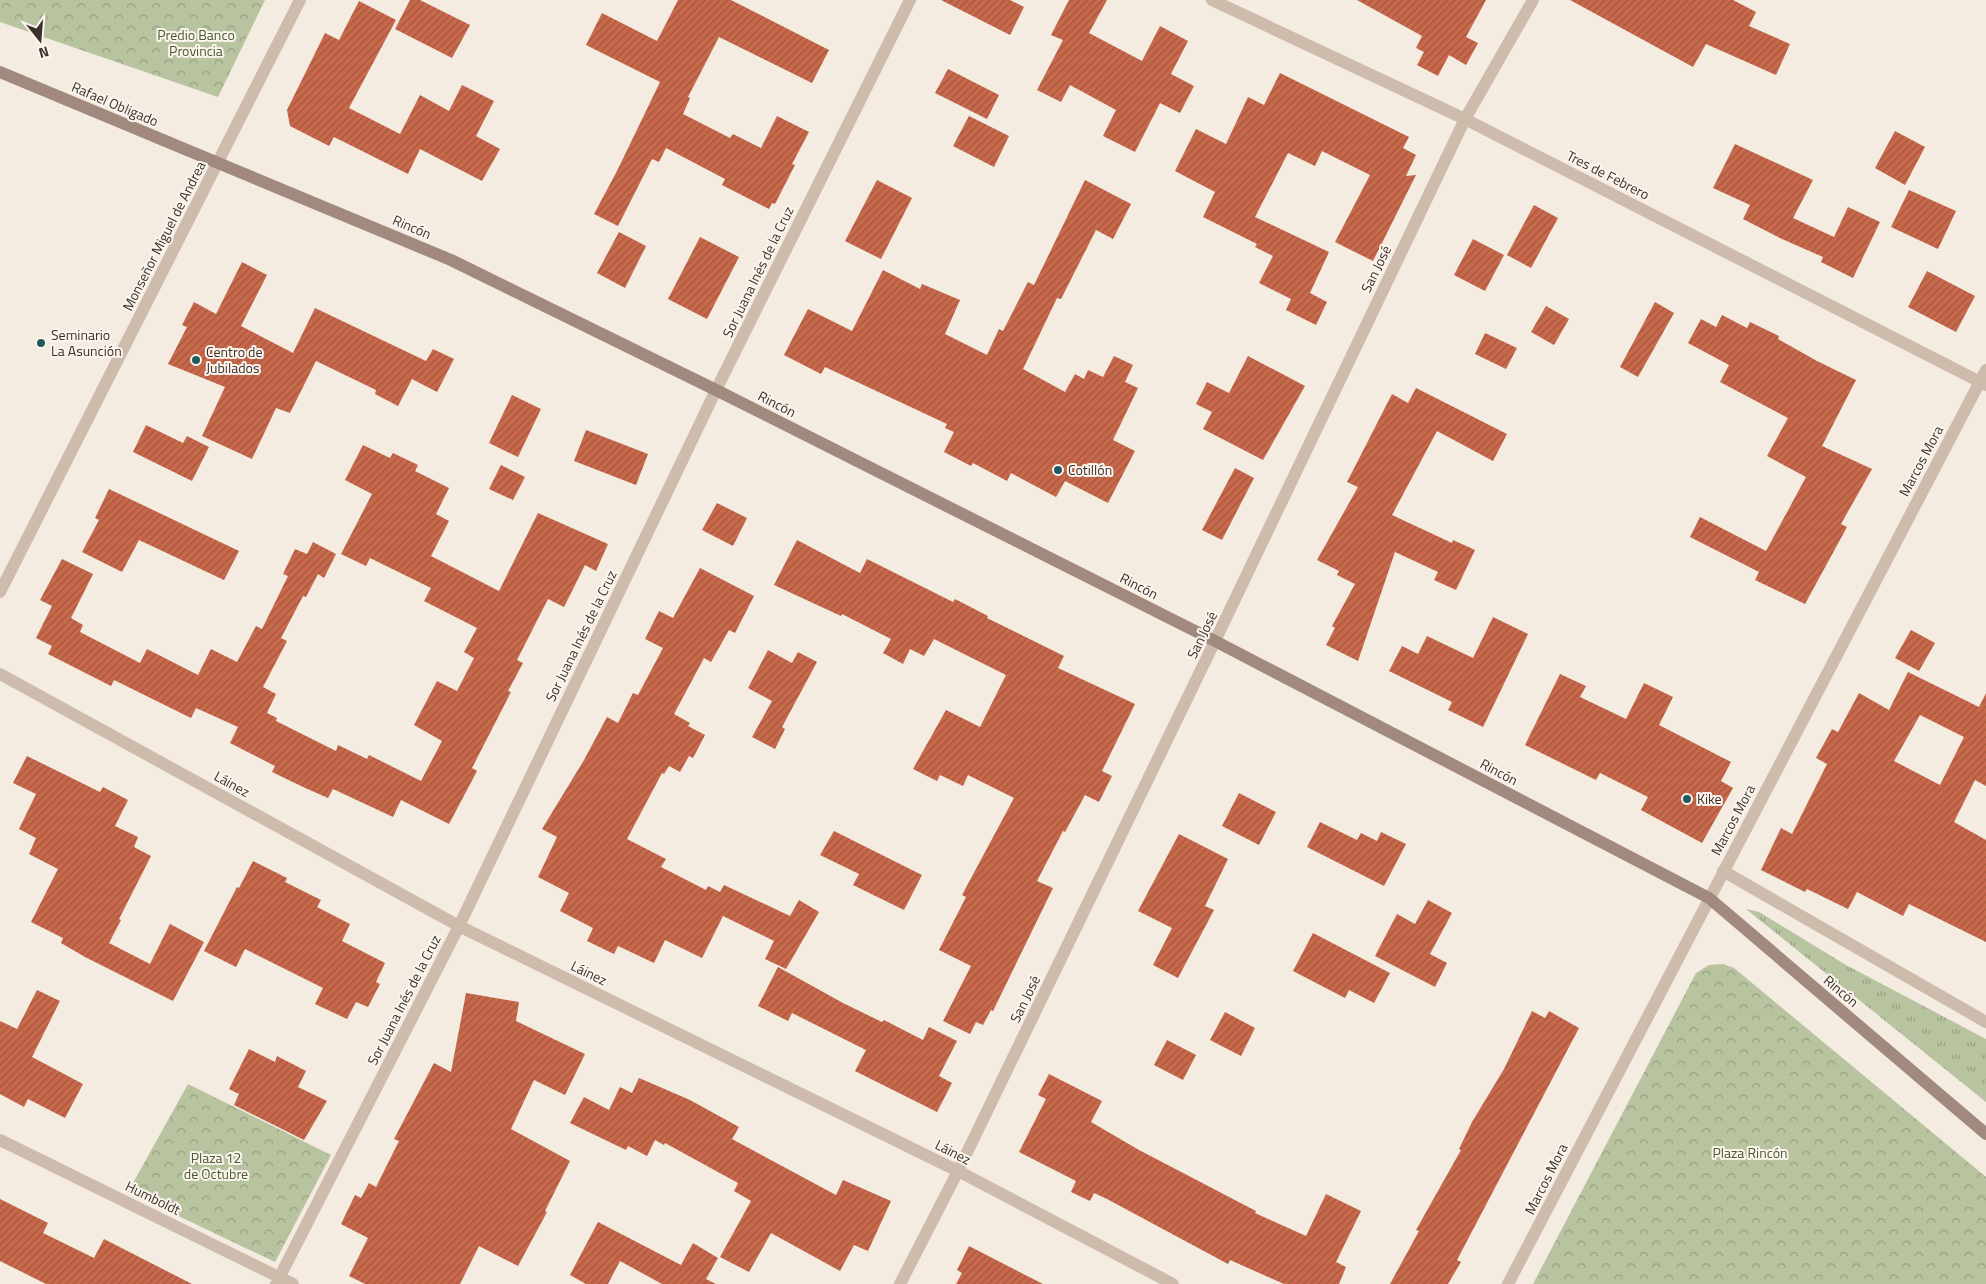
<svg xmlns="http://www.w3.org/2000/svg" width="1986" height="1284" font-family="'Titillium Web',sans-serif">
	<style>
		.grass { fill: url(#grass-tufts) }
		.park { fill: url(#park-crowns) }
		.building { fill: url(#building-hatch); fill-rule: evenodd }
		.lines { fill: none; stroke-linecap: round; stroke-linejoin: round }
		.lane { stroke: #cdbbac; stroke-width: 12 }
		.street { stroke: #cdbbac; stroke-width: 12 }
		.secondary { stroke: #a18a7d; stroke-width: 12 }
		.poi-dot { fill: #1f5a5e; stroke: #fbf5ee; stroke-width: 2 }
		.labels { text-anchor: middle; stroke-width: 4; stroke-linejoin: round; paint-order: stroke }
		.park-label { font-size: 14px; fill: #4a5a2e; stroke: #fbf5ee }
		.street-label { font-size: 14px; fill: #3b302b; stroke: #fbf5ee }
		.poi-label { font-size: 14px; fill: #3b302b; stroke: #fbf5ee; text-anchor: start }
	</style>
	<defs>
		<pattern id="grass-tufts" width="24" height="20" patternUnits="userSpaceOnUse" patternTransform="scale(1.25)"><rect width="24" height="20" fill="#b8c4a0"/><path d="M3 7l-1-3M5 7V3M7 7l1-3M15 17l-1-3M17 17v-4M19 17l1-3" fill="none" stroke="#97a083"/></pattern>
		<pattern id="park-crowns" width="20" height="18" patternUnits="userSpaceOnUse" patternTransform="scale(1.25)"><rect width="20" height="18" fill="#b8c4a0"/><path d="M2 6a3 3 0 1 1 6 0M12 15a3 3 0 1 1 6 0" fill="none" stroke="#97a083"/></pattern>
		<pattern id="building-hatch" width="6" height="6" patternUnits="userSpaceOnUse" patternTransform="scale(1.25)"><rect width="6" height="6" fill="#c8694b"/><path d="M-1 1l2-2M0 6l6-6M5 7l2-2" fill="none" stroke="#a4573f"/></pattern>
	</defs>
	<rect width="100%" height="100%" fill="#f4ebe1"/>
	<path class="grass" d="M 1746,909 L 1759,912 L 1846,965 L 1986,1039 L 1986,1102 Z"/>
	<path class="park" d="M 0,0 L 265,0 L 218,97 L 0,22 Z
		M 1723,964 L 1734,968 L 1986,1177 L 1986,1284 L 1533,1284 L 1696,973 L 1709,965 Z
		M 188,1084 L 331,1155 L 275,1262 L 128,1192 Z"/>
	<path class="building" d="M 410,0 L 420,0 L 470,25 L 452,58 L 395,29 Z
		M 678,0 L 731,0 L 829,50 L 812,83 L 719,37 L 688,97 L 690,98 L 683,114 L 730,138 L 733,134 L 761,148 L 777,116 L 809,132 L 792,164 L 795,165 L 775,204 L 772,203 L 769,209 L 722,185 L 725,179 L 666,148 L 659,162 L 652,159 L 618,226 L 594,214 L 617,171 L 660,82 L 586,45 L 602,13 L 657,41 Z
		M 941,0 L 1010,0 L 1024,7 L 1010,35 Z
		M 1069,0 L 1107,0 L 1089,33 L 1142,61 L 1160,26 L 1188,41 L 1171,74 L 1194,86 L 1180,113 L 1160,103 L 1135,152 L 1103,136 L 1116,110 L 1070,85 L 1061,102 L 1037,90 L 1063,40 L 1051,35 Z
		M 1357,0 L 1486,0 L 1466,37 L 1478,43 L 1466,65 L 1449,55 L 1438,76 L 1417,65 L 1424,52 L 1416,48 L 1422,36 Z
		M 1570,0 L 1733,0 L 1756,12 L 1749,26 L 1790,44 L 1776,75 L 1706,44 L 1693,67 Z
		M 359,1 L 396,20 L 349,108 L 400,134 L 420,95 L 449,111 L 462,85 L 494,101 L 476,136 L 500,149 L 482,181 L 420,149 L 408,174 L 334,137 L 329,146 L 290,126 L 287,110 L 325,33 L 339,40 Z
		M 948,69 L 999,95 L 987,119 L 935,93 Z
		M 1280,73 L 1409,137 L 1403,148 L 1416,155 L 1406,176 L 1416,175 L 1373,261 L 1335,242 L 1370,175 L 1322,151 L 1315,166 L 1288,153 L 1255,217 L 1329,252 L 1310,293 L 1327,302 L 1316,325 L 1286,310 L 1291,299 L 1259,283 L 1273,256 L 1255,247 L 1257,244 L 1203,217 L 1215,192 L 1175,171 L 1196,129 L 1226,144 L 1248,97 L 1264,105 Z
		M 969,116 L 1009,136 L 994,167 L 953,146 Z
		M 1895,131 L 1925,147 L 1905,185 L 1875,168 Z
		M 1735,144 L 1813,180 L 1793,218 L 1834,237 L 1848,207 L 1880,222 L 1853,278 L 1821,262 L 1823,257 L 1782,239 L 1743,219 L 1750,205 L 1713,188 Z
		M 877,180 L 912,198 L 881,259 L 845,241 Z
		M 1085,180 L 1131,204 L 1113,239 L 1096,230 L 1061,299 L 1057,298 L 1023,369 L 1065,392 L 1075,374 L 1084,379 L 1088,370 L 1103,377 L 1114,356 L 1133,365 L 1125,382 L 1138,388 L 1113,440 L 1135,451 L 1108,503 L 1065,481 L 1056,497 L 1011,473 L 1007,481 L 973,463 L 971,466 L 944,452 L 954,432 L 945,428 L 947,424 L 825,367 L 821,374 L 784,355 L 808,309 L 852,331 L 883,270 L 920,289 L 922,284 L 960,300 L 945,334 L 987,355 L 999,329 L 1003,331 L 1028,282 L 1034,285 Z
		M 1909,190 L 1956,211 L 1938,249 L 1891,227 Z
		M 1534,205 L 1558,218 L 1531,268 L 1507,255 Z
		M 619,232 L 646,246 L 625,288 L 597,273 Z
		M 700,237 L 739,257 L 707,319 L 668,299 Z
		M 1473,239 L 1504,255 L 1485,291 L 1454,275 Z
		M 242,262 L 267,275 L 241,326 L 293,353 L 315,308 L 426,361 L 433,349 L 454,359 L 437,392 L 412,379 L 398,406 L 375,394 L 376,390 L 316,361 L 290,413 L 276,408 L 252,459 L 202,436 L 225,387 L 168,364 L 187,327 L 182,325 L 194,302 L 216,314 Z
		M 1927,271 L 1975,296 L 1956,332 L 1908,307 Z
		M 1655,302 L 1674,313 L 1638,377 L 1620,367 Z
		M 1546,306 L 1569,319 L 1554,345 L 1531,332 Z
		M 1722,315 L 1747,328 L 1750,322 L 1779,336 L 1778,339 L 1817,361 L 1856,380 L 1822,446 L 1872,469 L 1841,524 L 1847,527 L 1805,604 L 1755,580 L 1759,572 L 1690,537 L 1700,517 L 1766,551 L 1806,477 L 1767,456 L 1788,418 L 1720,382 L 1729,365 L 1688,343 L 1701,319 L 1716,327 Z
		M 1485,333 L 1517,348 L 1506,369 L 1475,354 Z
		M 1248,356 L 1305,386 L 1263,460 L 1203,429 L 1212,412 L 1196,404 L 1207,382 L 1229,393 Z
		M 1416,388 L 1507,434 L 1493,461 L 1437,431 L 1392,515 L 1452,543 L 1453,540 L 1475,550 L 1456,590 L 1434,580 L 1438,572 L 1395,552 L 1358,661 L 1326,645 L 1335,628 L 1332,626 L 1355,584 L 1337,575 L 1339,571 L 1317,560 L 1358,487 L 1347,482 L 1392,394 L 1408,403 Z
		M 512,395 L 541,409 L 518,457 L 489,443 Z
		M 146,425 L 183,443 L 187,436 L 209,447 L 192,481 L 133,452 Z
		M 586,430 L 648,454 L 636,485 L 574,461 Z
		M 363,445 L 390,458 L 393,453 L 418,465 L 415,471 L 449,488 L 436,514 L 449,521 L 431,556 L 499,591 L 538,513 L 608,544 L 596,571 L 585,565 L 564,607 L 548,599 L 517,660 L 523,663 L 508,691 L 511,692 L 472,768 L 477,771 L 449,824 L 401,800 L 393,817 L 333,789 L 328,798 L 303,787 L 272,772 L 275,766 L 230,743 L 238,727 L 196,708 L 191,718 L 114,680 L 111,686 L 48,654 L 52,646 L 36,638 L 52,606 L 40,600 L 62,559 L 93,574 L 71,618 L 83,625 L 80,632 L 140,663 L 147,649 L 198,675 L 211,649 L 237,662 L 256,626 L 262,629 L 288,576 L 283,574 L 295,549 L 307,554 L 313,542 L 336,554 L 324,578 L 318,574 L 306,597 L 303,596 L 281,638 L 287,641 L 263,687 L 276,694 L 267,713 L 277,718 L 276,721 L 336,751 L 338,745 L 367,759 L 369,755 L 421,781 L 442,741 L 414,725 L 437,681 L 457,691 L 474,658 L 464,652 L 477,628 L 424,601 L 431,588 L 370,558 L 366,566 L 341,554 L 372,494 L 345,480 Z
		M 501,465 L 525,477 L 513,500 L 489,489 Z
		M 1235,468 L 1254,478 L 1222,540 L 1202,530 Z
		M 109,489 L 239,551 L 224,580 L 139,540 L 122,572 L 82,552 L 99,520 L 95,518 Z
		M 717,503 L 747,518 L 733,546 L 702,530 Z
		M 797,540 L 860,573 L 867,559 L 953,602 L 955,599 L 988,616 L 987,618 L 1064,656 L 1058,668 L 1135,704 L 1102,771 L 1112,776 L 1099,802 L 1085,795 L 1065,832 L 1063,831 L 1037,881 L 1053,888 L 993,1011 L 991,1010 L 983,1025 L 976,1022 L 970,1034 L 943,1021 L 971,966 L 939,950 L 966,897 L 962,895 L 1014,798 L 968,775 L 963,786 L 940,775 L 937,781 L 913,769 L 946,710 L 980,727 L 1006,675 L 934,639 L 924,656 L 910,649 L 903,664 L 883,653 L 891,639 L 842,614 L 841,616 L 774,585 Z
		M 700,568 L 754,596 L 735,633 L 729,630 L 711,662 L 704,658 L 674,714 L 690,723 L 688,726 L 705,735 L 693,758 L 689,756 L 680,772 L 669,766 L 664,774 L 662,773 L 627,839 L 666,859 L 661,867 L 706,890 L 708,886 L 720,892 L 724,885 L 790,916 L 799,900 L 819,912 L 786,969 L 765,959 L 774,941 L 723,916 L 702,958 L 665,940 L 654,963 L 618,946 L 614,954 L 587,941 L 593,928 L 560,911 L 569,893 L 538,877 L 557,837 L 542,829 L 584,760 L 607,717 L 618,723 L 633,693 L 638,695 L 663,648 L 645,639 L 659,611 L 673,618 Z
		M 1493,617 L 1528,634 L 1483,727 L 1448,710 L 1452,702 L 1389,671 L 1402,646 L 1418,654 L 1427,636 L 1473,658 Z
		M 1911,630 L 1935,643 L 1919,671 L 1895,658 Z
		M 768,650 L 792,663 L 798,652 L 817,662 L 782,727 L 785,729 L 775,749 L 752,737 L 772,701 L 748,688 Z
		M 1908,672 L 1979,707 L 1986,693 L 1986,786 L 1975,780 L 1954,822 L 1986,840 L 1986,942 L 1909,904 L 1903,916 L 1857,892 L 1848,909 L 1807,889 L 1805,892 L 1761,870 L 1781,828 L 1792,834 L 1827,764 L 1816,758 L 1832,729 L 1838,732 L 1859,693 L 1889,710 ZM 1920,715 L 1964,737 L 1940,785 L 1894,761 Z
		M 1560,674 L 1586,686 L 1580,697 L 1626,719 L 1644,683 L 1673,697 L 1659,725 L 1731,762 L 1721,781 L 1733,788 L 1702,843 L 1641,810 L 1648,797 L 1600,773 L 1596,780 L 1525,745 Z
		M 27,756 L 100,792 L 103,787 L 128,800 L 115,826 L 138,837 L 134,847 L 151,856 L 119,919 L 121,920 L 109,943 L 150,964 L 170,924 L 204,942 L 173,1001 L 85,957 L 61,943 L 63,938 L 31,922 L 58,869 L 29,854 L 36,838 L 19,829 L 36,794 L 13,783 Z
		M 1239,793 L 1276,812 L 1259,845 L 1222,826 Z
		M 1320,822 L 1357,840 L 1361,833 L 1377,841 L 1381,832 L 1406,844 L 1384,886 L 1307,847 Z
		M 834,831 L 922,875 L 904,910 L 853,885 L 859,874 L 820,855 Z
		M 1179,834 L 1228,859 L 1205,906 L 1214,910 L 1178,978 L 1153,965 L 1172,928 L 1138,911 Z
		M 253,861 L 287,878 L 285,882 L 321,900 L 317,907 L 350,924 L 342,941 L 385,963 L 376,982 L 380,984 L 368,1007 L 356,1002 L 347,1019 L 315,1004 L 323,988 L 245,949 L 236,967 L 204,951 L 237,887 L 239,888 Z
		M 1428,900 L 1452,913 L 1430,954 L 1447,963 L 1435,987 L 1375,956 L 1397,914 L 1415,924 Z
		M 1313,933 L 1390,973 L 1374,1003 L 1349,990 L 1345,998 L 1293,971 Z
		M 778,967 L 843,1003 L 882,1022 L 884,1020 L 923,1040 L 929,1027 L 957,1041 L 939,1076 L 952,1083 L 937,1112 L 855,1071 L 866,1050 L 792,1013 L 788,1021 L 758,1006 Z
		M 37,990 L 60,1001 L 32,1057 L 83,1084 L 65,1118 L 28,1099 L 24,1107 L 0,1094 L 0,1021 L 17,1029 Z
		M 466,993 L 519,1002 L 516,1021 L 585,1054 L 565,1095 L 534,1080 L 511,1129 L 570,1161 L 545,1211 L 547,1212 L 518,1266 L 479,1246 L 460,1284 L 365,1284 L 349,1276 L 368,1238 L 341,1224 L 355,1195 L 361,1198 L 369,1183 L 376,1187 L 399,1141 L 394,1139 L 434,1063 L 451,1072 Z
		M 1532,1011 L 1545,1018 L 1549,1011 L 1579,1028 L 1457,1260 L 1461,1262 L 1448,1284 L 1390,1284 L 1419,1231 L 1416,1230 L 1461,1150 L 1459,1149 L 1472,1122 L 1504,1069 Z
		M 1225,1012 L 1255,1028 L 1241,1056 L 1210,1040 Z
		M 1167,1040 L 1196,1055 L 1183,1080 L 1154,1065 Z
		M 249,1049 L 275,1062 L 277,1056 L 306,1071 L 298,1087 L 327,1101 L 304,1140 L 234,1105 L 239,1094 L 229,1089 Z
		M 1049,1074 L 1102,1101 L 1091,1122 L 1139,1150 L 1256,1211 L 1255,1213 L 1306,1236 L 1326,1194 L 1361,1211 L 1336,1262 L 1346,1267 L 1339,1284 L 1284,1284 L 1230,1260 L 1228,1264 L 1107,1199 L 1094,1193 L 1090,1201 L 1071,1192 L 1076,1181 L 1019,1152 L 1046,1099 L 1038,1095 Z
		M 639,1078 L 690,1100 L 739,1127 L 732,1139 L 836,1195 L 843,1180 L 891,1201 L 868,1251 L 854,1245 L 840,1271 L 771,1233 L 749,1272 L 720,1257 L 751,1201 L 734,1191 L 738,1183 L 665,1143 L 664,1145 L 655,1140 L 647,1156 L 628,1146 L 626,1150 L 570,1123 L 584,1097 L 609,1110 L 620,1087 L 632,1093 Z
		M 0,1199 L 48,1223 L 43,1233 L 94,1258 L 104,1239 L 192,1284 L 46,1284 L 0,1261 Z
		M 598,1222 L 681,1265 L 693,1243 L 718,1258 L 706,1279 L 716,1284 L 662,1284 L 620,1261 L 608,1284 L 586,1284 L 570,1275 Z
		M 969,1246 L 1043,1284 L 956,1284 L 962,1273 L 957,1270 Z"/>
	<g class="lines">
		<path class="lane" d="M 1723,871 L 1986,1022"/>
		<path class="street" d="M 1212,0 L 1465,119 L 1986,385
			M 0,592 L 300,0
			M 0,674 L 459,926 L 958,1171 L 1173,1284
			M 0,1140 L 293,1284
			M 276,1284 L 459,926 L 716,390 L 910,0
			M 900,1284 L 958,1171 L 1215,641 L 1465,119 L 1533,0
			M 1508,1284 L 1986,370"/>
		<path class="secondary" d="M 0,72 L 451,260 L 716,390 L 1215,641 L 1709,898 L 1986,1134"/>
	</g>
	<g class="poi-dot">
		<circle cx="41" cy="343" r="5"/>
		<circle cx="196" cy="360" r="5"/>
		<circle cx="1058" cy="470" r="5"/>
		<circle cx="1687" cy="799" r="5"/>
	</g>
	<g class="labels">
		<g class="park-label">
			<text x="196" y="40">Predio Banco<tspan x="196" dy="16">Provincia</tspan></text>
			<text x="1750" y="1158">Plaza Rincón</text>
			<text x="216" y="1163">Plaza 12<tspan x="216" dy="16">de Octubre</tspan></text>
		</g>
		<g class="street-label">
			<text transform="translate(115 104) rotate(23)" y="5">Rafael Obligado</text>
			<text transform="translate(1608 175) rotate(27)" y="5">Tres de Febrero</text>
			<text transform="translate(412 227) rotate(23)" y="5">Rincón</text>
			<text transform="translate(164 236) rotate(-63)" y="5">Monseñor Miguel de Andrea</text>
			<text transform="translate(1376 269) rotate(-64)" y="5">San José</text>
			<text transform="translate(758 272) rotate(-64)" y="5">Sor Juana Inés de la Cruz</text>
			<text transform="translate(777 404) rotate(27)" y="5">Rincón</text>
			<text transform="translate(1921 461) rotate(-62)" y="5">Marcos Mora</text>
			<text transform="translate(1139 586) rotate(27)" y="5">Rincón</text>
			<text transform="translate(1202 635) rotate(-64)" y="5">San José</text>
			<text transform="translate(581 636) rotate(-64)" y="5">Sor Juana Inés de la Cruz</text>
			<text transform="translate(1499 772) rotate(28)" y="5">Rincón</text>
			<text transform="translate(232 784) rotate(29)" y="5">Láinez</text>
			<text transform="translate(1733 820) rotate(-62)" y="5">Marcos Mora</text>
			<text transform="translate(589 973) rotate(26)" y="5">Láinez</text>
			<text transform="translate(1841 991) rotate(40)" y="5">Rincón</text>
			<text transform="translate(1025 999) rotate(-64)" y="5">San José</text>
			<text transform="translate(404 1000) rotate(-63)" y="5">Sor Juana Inés de la Cruz</text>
			<text transform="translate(953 1152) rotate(27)" y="5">Láinez</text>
			<text transform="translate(1546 1179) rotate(-63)" y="5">Marcos Mora</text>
			<text transform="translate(153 1198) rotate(26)" y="5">Humboldt</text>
		</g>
		<g class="poi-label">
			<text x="51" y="340">Seminario<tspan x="51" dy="16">La Asunción</tspan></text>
			<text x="206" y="357">Centro de<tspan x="206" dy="16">Jubilados</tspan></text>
			<text x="1068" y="475">Cotillón</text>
			<text x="1697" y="804">Kike</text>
		</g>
	</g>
	<g transform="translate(40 40) rotate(163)" stroke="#fbf5ee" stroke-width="4" paint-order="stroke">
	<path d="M0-4L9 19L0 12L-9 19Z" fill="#3b302b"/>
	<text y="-8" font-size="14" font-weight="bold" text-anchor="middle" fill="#3b302b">N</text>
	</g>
</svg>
